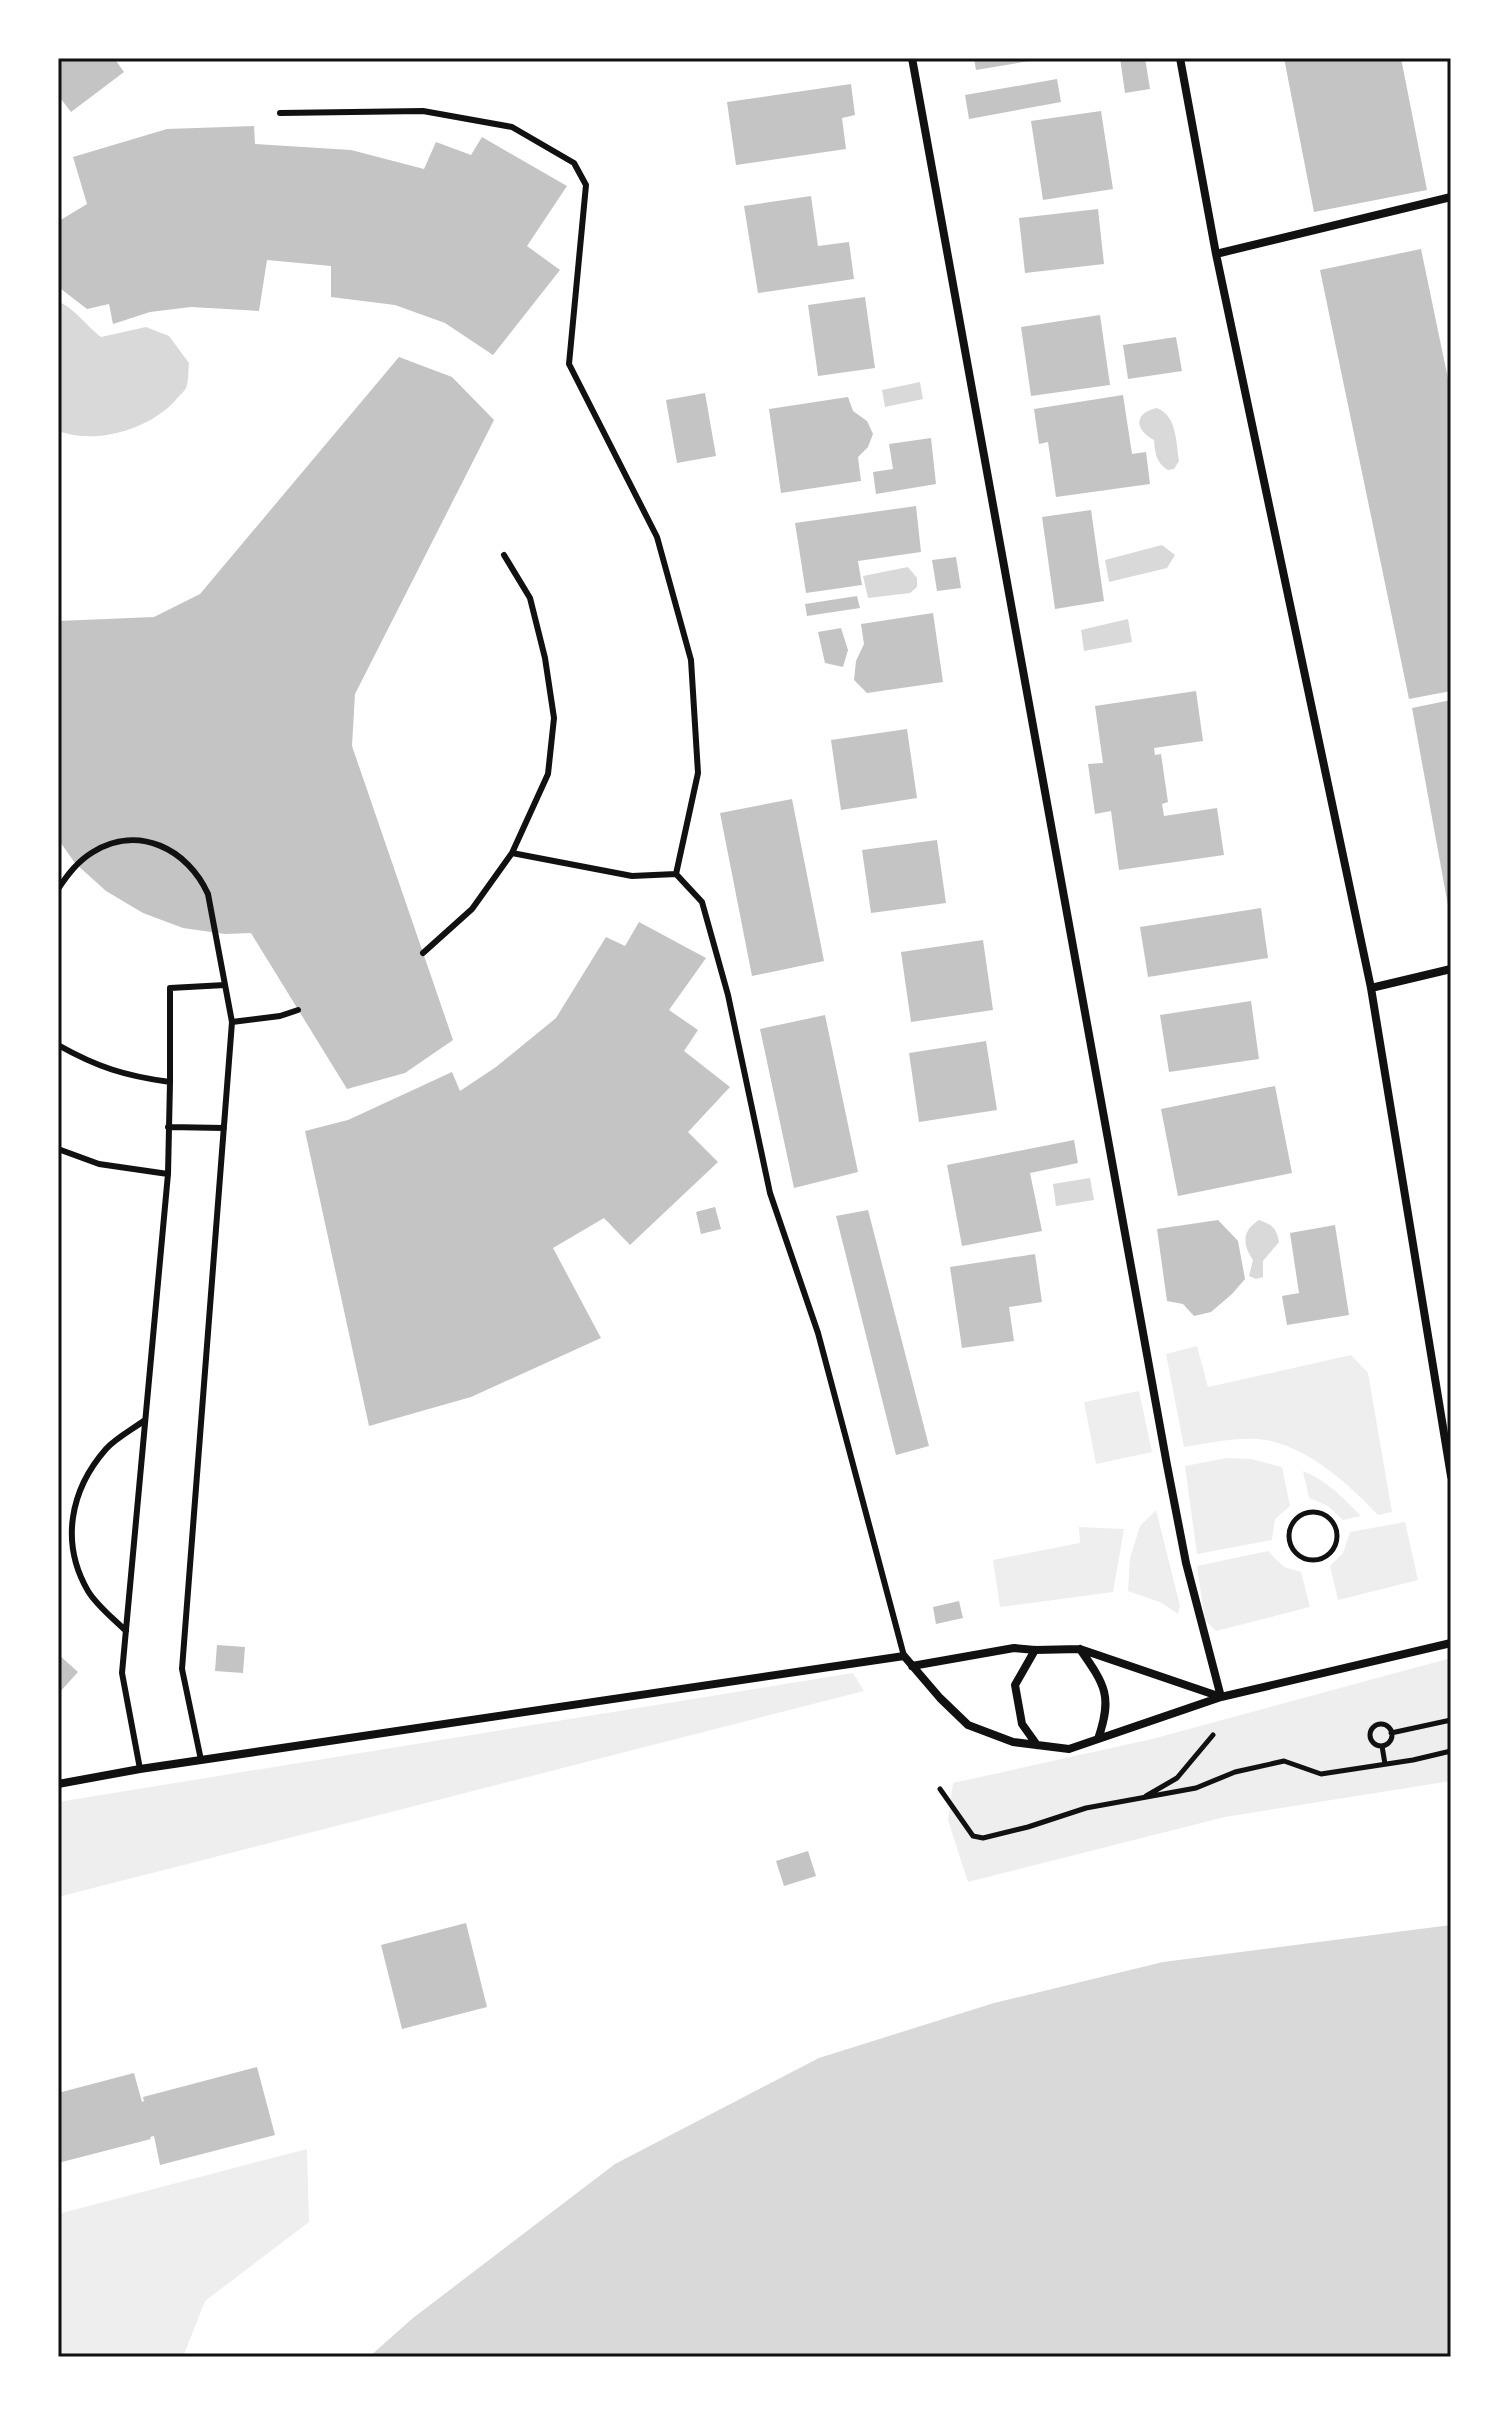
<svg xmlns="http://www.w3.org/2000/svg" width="1509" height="2415" font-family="'PT Sans',sans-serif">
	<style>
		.green { fill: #eee }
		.water { fill: #d9d9d9 }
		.building { fill: #c4c4c4 }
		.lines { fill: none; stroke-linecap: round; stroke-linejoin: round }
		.path { stroke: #111; stroke-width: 5 }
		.service { stroke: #111; stroke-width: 6 }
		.minor { stroke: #111; stroke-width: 8 }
		.neatline { fill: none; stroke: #111; stroke-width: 3 }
	</style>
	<rect width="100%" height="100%" fill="#fff"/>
	<path class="green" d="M 1197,1346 L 1208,1387 L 1351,1355 L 1368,1373 L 1392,1512 L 1378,1515 C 1348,1484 1314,1452 1271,1441 C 1243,1435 1212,1443 1184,1447 L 1166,1354 Z
		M 1139,1391 L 1152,1452 L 1096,1464 L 1084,1402 Z
		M 1227,1458 L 1251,1459 L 1282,1467 L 1290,1506 L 1275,1519 L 1272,1540 L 1197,1554 L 1185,1466 Z
		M 1303,1471 C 1328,1481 1343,1498 1361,1516 L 1343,1520 L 1328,1506 L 1309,1498 Z
		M 1156,1510 L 1180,1606 L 1178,1614 L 1162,1603 L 1128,1591 L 1130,1558 L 1140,1526 Z
		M 1405,1522 L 1418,1580 L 1338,1600 L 1330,1566 L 1343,1553 L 1350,1532 Z
		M 1079,1527 L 1124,1529 L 1113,1592 L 1000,1607 L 993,1560 L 1080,1543 Z
		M 1268,1551 L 1284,1567 L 1301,1572 L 1310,1607 L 1216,1631 L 1205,1620 L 1197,1566 Z
		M 1451,1658 L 1451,1781 L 1225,1817 L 968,1882 L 948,1820 L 953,1783 L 1152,1739 Z
		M 853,1673 L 864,1691 L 58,1897 L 58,1802 Z
		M 307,2149 L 309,2222 L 205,2301 L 183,2357 L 58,2357 L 58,2214 Z"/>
	<path class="water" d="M 58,302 C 71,305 89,328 101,337 L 146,327 L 169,336 L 189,363 C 188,370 189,381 186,388 C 184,392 177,398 174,402 C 147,430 95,445 58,431 Z
		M 920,382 L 923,399 L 885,407 L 882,390 Z
		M 1157,408 C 1177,416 1176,442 1179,461 L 1174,469 L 1168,470 C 1156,463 1155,453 1154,440 C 1134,429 1134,413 1157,408 Z
		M 1162,545 L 1175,555 L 1167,568 L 1109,582 L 1105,560 Z
		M 908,567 L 917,578 L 917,587 L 910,593 L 868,598 L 863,576 Z
		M 1128,619 L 1132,642 L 1084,651 L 1081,630 Z
		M 1090,1178 L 1094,1200 L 1056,1206 L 1053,1184 Z
		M 1259,1220 C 1271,1224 1277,1228 1279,1242 L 1263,1261 L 1263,1277 L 1256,1279 L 1249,1276 L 1253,1260 C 1242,1244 1242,1231 1259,1220 Z
		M 1451,1925 L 1451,2357 L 369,2357 L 413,2318 L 615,2164 L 819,2058 L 994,2003 L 1163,1962 Z"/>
	<path class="building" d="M 58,58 L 114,58 L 124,72 L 71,112 L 58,95 Z
		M 974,58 L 1035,58 L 1035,60 L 976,70 Z
		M 1120,58 L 1145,58 L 1150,89 L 1125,93 Z
		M 1284,58 L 1401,58 L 1427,190 L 1314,212 Z
		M 1057,79 L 1061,102 L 969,119 L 965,95 Z
		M 851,84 L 855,115 L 842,118 L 846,149 L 736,165 L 727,102 Z
		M 1101,111 L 1113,189 L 1043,200 L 1031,121 Z
		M 254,126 L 255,144 L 351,150 L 424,169 L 436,142 L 471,155 L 482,137 L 567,186 L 527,246 L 560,270 L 493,355 L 445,323 L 395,305 L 331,297 L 331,266 L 267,260 L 259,311 L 191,307 L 150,312 L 113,324 L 109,304 L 87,309 L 61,289 L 58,278 L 59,221 L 87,204 L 73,157 L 167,129 Z
		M 811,196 L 818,246 L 849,242 L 854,279 L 758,293 L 744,206 Z
		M 1098,209 L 1104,264 L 1025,273 L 1019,218 Z
		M 1421,249 L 1451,393 L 1451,691 L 1409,699 L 1320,270 Z
		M 865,297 L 875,368 L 818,376 L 808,305 Z
		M 1100,315 L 1110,385 L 1031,396 L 1021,327 Z
		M 1176,337 L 1182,371 L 1128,379 L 1123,345 Z
		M 399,357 L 452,377 L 494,420 L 355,694 L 352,746 L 453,1040 L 405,1073 L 347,1089 L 251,933 L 225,934 L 183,928 L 143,913 L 106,891 L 75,863 L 58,839 L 58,621 L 154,617 L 200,594 Z
		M 705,393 L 716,456 L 677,463 L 666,400 Z
		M 1123,395 L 1132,454 L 1146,452 L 1150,484 L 1056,497 L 1048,442 L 1039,444 L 1034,409 Z
		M 848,397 L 853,411 L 867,421 L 873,434 L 868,447 L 858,457 L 861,481 L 781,493 L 769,409 Z
		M 931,438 L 936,484 L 876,494 L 873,472 L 893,469 L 889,444 Z
		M 916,506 L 921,552 L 858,561 L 862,585 L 806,593 L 795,523 Z
		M 1091,510 L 1104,601 L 1055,609 L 1042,517 Z
		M 956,557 L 961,588 L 937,591 L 932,560 Z
		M 857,596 L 860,608 L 807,616 L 805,604 Z
		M 933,613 L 943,682 L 867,693 L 854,680 L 856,661 L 864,644 L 861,624 Z
		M 841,628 L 848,650 L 843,667 L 825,663 L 818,632 Z
		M 1196,691 L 1203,741 L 1154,748 L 1155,755 L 1161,754 L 1168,802 L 1162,804 L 1164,816 L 1217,808 L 1224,855 L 1119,870 L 1111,811 L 1095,814 L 1088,764 L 1103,763 L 1095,706 Z
		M 1451,700 L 1451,911 L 1449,911 L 1412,708 Z
		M 907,729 L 917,798 L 841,810 L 831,740 Z
		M 792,799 L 824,961 L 752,976 L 720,813 Z
		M 937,840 L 946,903 L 871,913 L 862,850 Z
		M 1261,908 L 1268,958 L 1148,977 L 1140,927 Z
		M 639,922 L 706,958 L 669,1010 L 698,1030 L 684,1051 L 730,1087 L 688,1132 L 718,1162 L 630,1245 L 604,1218 L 553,1248 L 601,1338 L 471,1397 L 369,1426 L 305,1131 L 348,1120 L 452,1072 L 460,1091 L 496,1067 L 556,1018 L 606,937 L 625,946 Z
		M 983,940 L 993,1010 L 911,1022 L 901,952 Z
		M 1251,1001 L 1259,1059 L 1169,1072 L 1160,1015 Z
		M 825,1015 L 858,1172 L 794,1188 L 760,1029 Z
		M 986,1041 L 997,1110 L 919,1122 L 909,1053 Z
		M 1275,1086 L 1292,1173 L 1178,1196 L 1161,1109 Z
		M 1074,1140 L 1078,1163 L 1030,1173 L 1042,1231 L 962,1246 L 947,1165 Z
		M 715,1207 L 721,1229 L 701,1234 L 696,1212 Z
		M 868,1210 L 929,1446 L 896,1455 L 836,1216 Z
		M 1218,1220 L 1238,1241 L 1245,1279 L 1232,1294 L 1211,1312 L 1194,1316 L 1183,1304 L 1167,1301 L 1157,1229 Z
		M 1335,1225 L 1349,1315 L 1287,1325 L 1282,1296 L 1299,1293 L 1290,1233 Z
		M 1035,1254 L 1042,1302 L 1009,1307 L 1014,1341 L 962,1348 L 950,1267 Z
		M 959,1601 L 963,1618 L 936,1624 L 933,1607 Z
		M 217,1645 L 245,1647 L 243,1673 L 215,1671 Z
		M 58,1654 L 78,1672 L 58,1694 Z
		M 808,1851 L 816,1876 L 784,1886 L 776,1861 Z
		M 466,1923 L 487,2007 L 402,2029 L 381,1945 Z
		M 257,2067 L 275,2135 L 160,2165 L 154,2136 L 150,2137 L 151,2139 L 58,2163 L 58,2093 L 134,2073 L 142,2102 L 144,2101 L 143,2097 Z"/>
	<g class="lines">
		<path class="path" d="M1289 1536a24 24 0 1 1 48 0a24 24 0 1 1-48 0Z
			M1370 1735a11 11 0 1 1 22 0a11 11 0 1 1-22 0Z
			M 1391,1733 L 1451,1720
			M 1382,1746 L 1385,1764
			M 940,1789 L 973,1836 L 983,1838 L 1028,1827 L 1086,1808 L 1196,1788 L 1235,1772 L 1284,1761 L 1321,1774 L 1413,1760 L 1451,1751
			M 1146,1796 L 1177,1778 L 1213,1735"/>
		<path class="service" d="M 280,113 L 423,111 L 512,127 L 574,163 L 586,185 L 569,364 L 657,537 L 691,660 L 698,773 L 676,874 L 632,876 L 512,853
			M 676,874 L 702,902 L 728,995 L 770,1193 L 818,1333 L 904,1656
			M 58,889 C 68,874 78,861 93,852 C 138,824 188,849 208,894 L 232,1022 L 182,1669 L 201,1760
			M 423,953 L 472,909 L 512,853 L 548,774 L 554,718 L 545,658 L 530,598 L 504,555
			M 232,1022 L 280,1016 L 298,1010
			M 58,1045 C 97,1067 125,1076 170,1082 L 168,1174 L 122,1673 L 140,1769
			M 170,1082 L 170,988 L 225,985
			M 168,1127 L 224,1128
			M 58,1149 L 99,1164 L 168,1174
			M 126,1631 C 114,1619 97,1606 88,1591 C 60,1543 70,1490 106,1449 C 116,1438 133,1429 145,1420"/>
		<path class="minor" d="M 912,58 L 1167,1465 L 1186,1563 L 1221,1697
			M 1180,58 L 1216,254 L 1371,988 L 1451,1476
			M 1216,254 L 1451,197
			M 1371,988 L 1451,969
			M 1080,1649 C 1105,1685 1113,1696 1098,1739
			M 1035,1650 L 1015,1685 L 1022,1724 L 1037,1745
			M 912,1666 L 1014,1648 L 1035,1650 L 1080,1649 L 1221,1697
			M 58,1784 L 140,1769 L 904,1656 L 940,1698 L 968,1725 L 1013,1742 L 1069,1749 L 1221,1697 L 1451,1643"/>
	</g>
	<rect width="1509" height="2415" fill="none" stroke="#ffffff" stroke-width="120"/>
	<rect x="60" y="60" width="1389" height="2295" class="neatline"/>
</svg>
